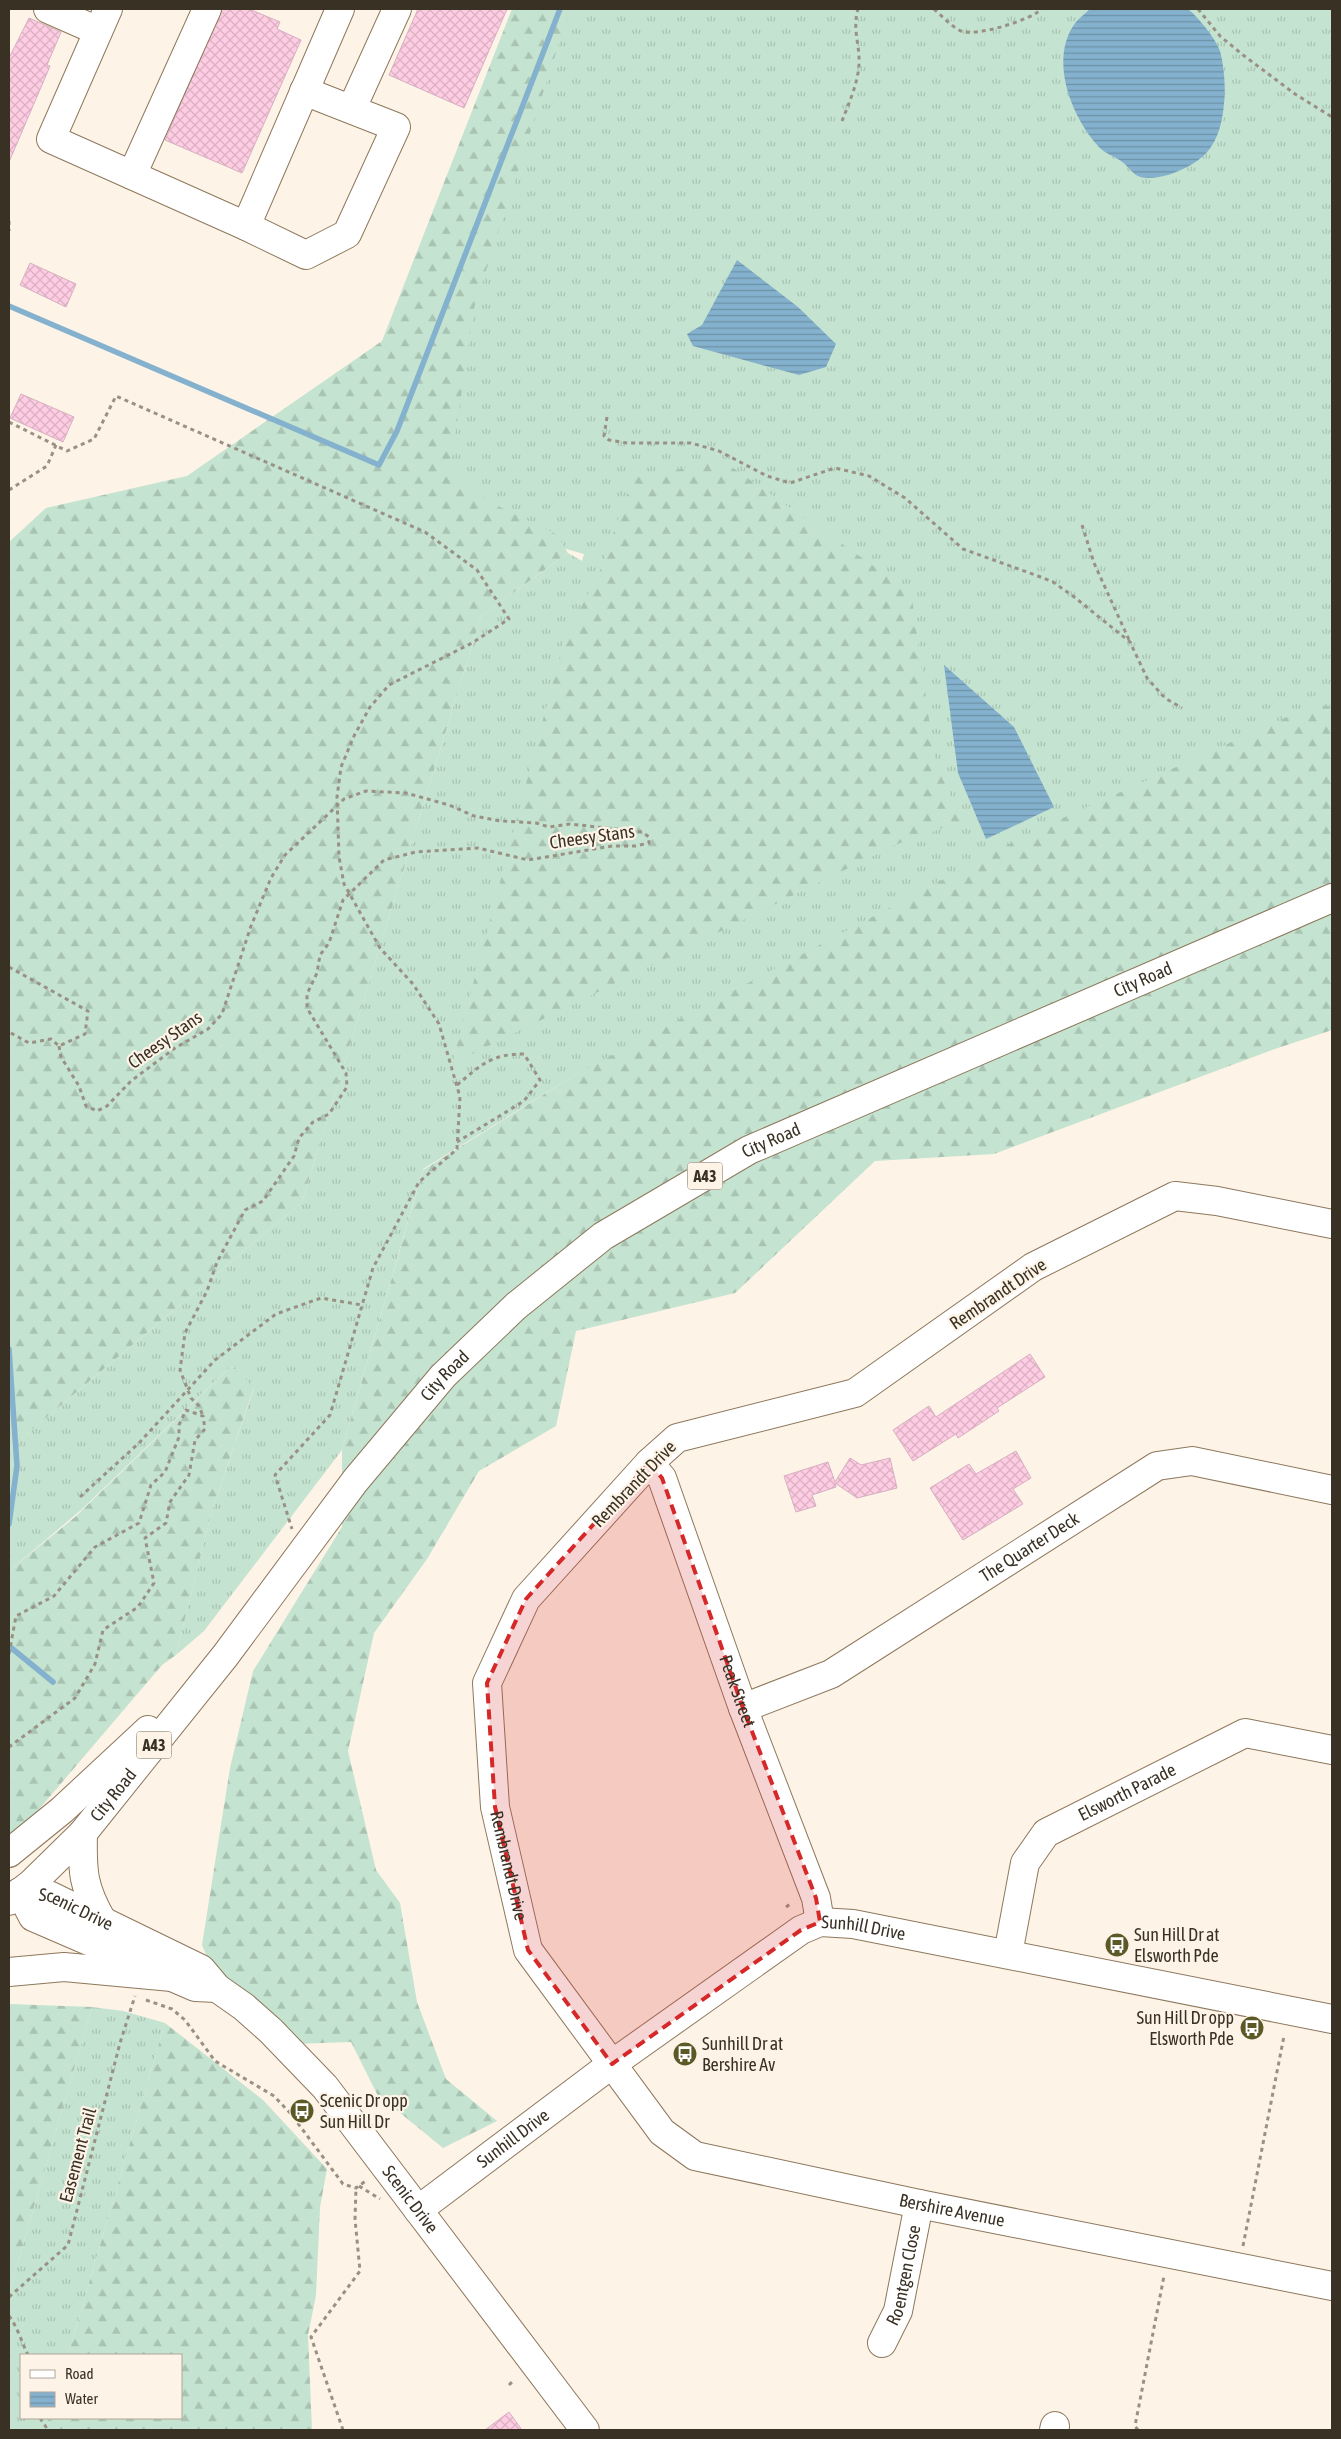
<svg xmlns="http://www.w3.org/2000/svg" width="1341" height="2439" font-family="'Asap Condensed',sans-serif">
	<style>
		.grass { fill: url(#grass-tufts) }
		.forest { fill: url(#forest-firs) }
		.water { fill: url(#water-rules) }
		.lines { fill: none; stroke-linecap: round; stroke-linejoin: round }
		.stream { stroke: #84b1cd; stroke-width: 5.5 }
		.building { fill: url(#building-cross-hatch); stroke: #d6b0c1 }
		.minor-casing { stroke: #8e785c; stroke-width: 30 }
		.major-casing { stroke: #8e785c; stroke-width: 30 }
		.highway-casing { stroke: #8e785c; stroke-width: 30 }
		.path { stroke: #9a9185; stroke-width: 3; stroke-dasharray: 4 4; stroke-linecap: butt }
		.minor { stroke: #fff; stroke-width: 28 }
		.major { stroke: #fff; stroke-width: 28 }
		.highway { stroke: #fff; stroke-width: 28 }
		.marked { fill: #d62828; fill-opacity: 0.2; stroke: #d62828; stroke-width: 4; stroke-dasharray: 10 6; stroke-linejoin: round }
		.labels { text-anchor: middle; stroke-width: 4.5; stroke-linejoin: round; paint-order: stroke }
		.shield { fill: #fdf3e7; stroke: #746b5f; stroke-width: 1 }
		.shield-label { font-size: 16px; font-weight: bold; fill: #3a3125 }
		.street-label { font-size: 18px; fill: #3a3125; stroke: #fdf3e7 }
		.poi-label { font-size: 18px; fill: #3a3125; stroke: #fdf3e7; text-anchor: start }
	</style>
	<defs>
		<pattern id="grass-tufts" width="24" height="20" patternUnits="userSpaceOnUse" patternTransform="scale(1.25)"><rect width="24" height="20" fill="#c4e3d0"/><path d="M3 7l-1-3M5 7V3M7 7l1-3M15 17l-1-3M17 17v-4M19 17l1-3" fill="none" stroke="#a9c3b2"/></pattern>
		<pattern id="forest-firs" width="22" height="20" patternUnits="userSpaceOnUse" patternTransform="scale(1.25)"><rect width="22" height="20" fill="#c4e3d0"/><path d="M5 1l3.5 6h-7zM16 11l3.5 6h-7z" fill="#a9c3b2"/></pattern>
		<pattern id="water-rules" width="6" height="5" patternUnits="userSpaceOnUse" patternTransform="scale(1.25)"><rect width="6" height="5" fill="#84b1cd"/><path d="M0 2.5h6" fill="none" stroke="#6d91a6"/></pattern>
		<pattern id="building-cross-hatch" width="8" height="8" patternUnits="userSpaceOnUse" patternTransform="scale(1.25)"><rect width="8" height="8" fill="#ffcde3"/><path d="M0 0l8 8M0 8l8-8" fill="none" stroke="#dbb0c3"/></pattern>
	</defs>
	<rect width="100%" height="100%" fill="#fdf3e7"/>
	<path class="grass" d="M 529,9 L 1332,9 L 1332,714 L 575,1075 L 423,1169 L 342,1450 L 204,1631 L 176,1655 L 211,1514 L 254,1388 L 231,1366 L 81,1510 L 9,1571 L 9,1449 L 302,1202 L 481,616 L 568,553 L 582,561 L 584,554 L 379,496 Z
		M 92,2007 L 123,2011 L 165,2023 L 68,2355 L 21,2355 L 21,2418 L 50,2418 L 46,2430 L 9,2430 L 9,2293 Z"/>
	<path class="forest" d="M 512,9 L 570,9 L 474,308 L 450,471 L 498,506 L 556,534 L 568,553 L 481,616 L 302,1202 L 9,1449 L 9,542 L 46,508 L 187,476 L 382,341 Z
		M 723,461 L 911,592 L 935,762 L 962,821 L 895,845 L 452,1064 L 564,640 L 599,573 L 633,478 Z
		M 1316,704 L 1332,707 L 1332,1030 L 1272,1050 L 994,1154 L 875,1161 L 735,1293 L 576,1331 L 556,1426 L 479,1471 L 427,1559 L 374,1633 L 348,1751 L 376,1870 L 400,1903 L 417,2002 L 446,2079 L 497,2121 L 443,2148 L 377,2094 L 351,2042 L 293,2044 L 271,2011 L 215,1976 L 202,1945 L 230,1768 L 253,1671 L 342,1527 L 342,1450 L 423,1170 L 575,1075 L 1034,831 Z
		M 231,1366 L 254,1387 L 211,1514 L 176,1655 L 162,1665 L 29,1821 L 9,1834 L 9,1571 L 75,1517 Z
		M 9,2004 L 92,2007 L 9,2293 Z
		M 165,2023 L 263,2100 L 327,2169 L 320,2207 L 316,2295 L 308,2335 L 312,2430 L 46,2430 L 50,2418 L 181,2418 L 181,2355 L 68,2355 Z"/>
	<path class="water" d="M 1090,9 L 1188,9 C 1198,17 1216,39 1220,51 C 1224,66 1226,88 1224,104 C 1220,144 1207,162 1168,175 C 1159,177 1147,180 1138,176 C 1132,173 1127,165 1121,161 C 1114,156 1104,153 1099,147 C 1071,117 1048,58 1076,22 C 1080,17 1086,13 1090,9 Z
		M 737,260 L 798,307 L 836,344 L 826,367 L 799,375 L 693,346 L 687,334 L 702,325 Z
		M 944,665 L 1014,727 L 1054,807 L 986,839 L 958,773 Z"/>
	<g class="lines">
		<path class="stream" d="M 9,306 L 379,465 L 397,431 L 560,9
			M 9,1349 L 17,1466 L 9,1524
			M 9,1646 L 53,1682"/>
	</g>
	<path class="building" d="M 222,9 L 249,9 L 280,22 L 277,29 L 301,40 L 242,173 L 165,140 Z
		M 418,9 L 507,9 L 464,108 L 389,75 Z
		M 29,18 L 61,32 L 47,65 L 50,66 L 9,162 L 9,58 Z
		M 30,263 L 76,284 L 66,307 L 20,285 Z
		M 21,394 L 74,417 L 63,442 L 10,418 Z
		M 1030,1354 L 1045,1377 L 997,1408 L 999,1411 L 958,1438 L 956,1434 L 913,1461 L 893,1430 L 929,1406 L 936,1417 Z
		M 1016,1451 L 1031,1478 L 1013,1489 L 1023,1504 L 963,1540 L 930,1488 L 969,1464 L 976,1474 Z
		M 850,1458 L 861,1465 L 890,1458 L 897,1488 L 857,1498 L 835,1483 L 836,1487 L 812,1495 L 816,1506 L 796,1512 L 784,1476 L 828,1462 L 835,1482 Z
		M 509,2412 L 522,2430 L 485,2430 Z"/>
	<g class="lines">
		<defs>
			<g id="minor">
				<path d="M 48,9 L 98,31"/>
				<path d="M 108,9 L 51,139 L 246,226 L 340,9"/>
				<path d="M 352,108 L 397,9"/>
				<path d="M 132,175 L 207,9"/>
				<path d="M 246,226 L 306,255 L 347,234 L 396,127 L 304,91"/>
				<path id="s1" d="M 1332,1224 L 1217,1201 L 1175,1196 L 1033,1267 L 855,1393 L 677,1438 L 649,1463 L 526,1599 L 487,1683 L 495,1807 L 528,1950 L 662,2132 L 695,2156 L 919,2204 L 1332,2286"/>
				<path id="s2" d="M 649,1463 L 662,1478 L 743,1708 L 816,1898 L 820,1922"/>
				<path id="s3" d="M 743,1708 L 831,1674 L 1157,1466 L 1192,1461 L 1332,1490"/>
				<path id="s4" d="M 1008,1954 L 1025,1863 L 1046,1833 L 1245,1733 L 1332,1750"/>
				<path id="s5" d="M 418,2210 L 612,2064 L 801,1930 L 820,1922 L 853,1924 L 1332,2019"/>
				<path id="s6" d="M 882,2343 L 898,2311 L 919,2204"/>
				<path d="M 1054,2430 L 1055,2426"/>
			</g>
			<g id="major">
				<path id="s7" d="M 20,1892 L 51,1896 L 201,1969 L 217,1988 L 244,2007 L 271,2031 L 325,2087 L 585,2430"/>
				<path d="M 20,1892 L 33,1917 L 195,1987 L 217,1988"/>
			</g>
			<g id="highway">
				<path d="M 83,1833 C 82,1872 83,1888 103,1922"/>
				<path d="M 9,1853 L 62,1810 L 148,1730"/>
				<path id="s8" d="M 9,1901 L 32,1883 L 83,1833 L 225,1656 L 355,1481 L 443,1376 L 516,1306 L 603,1236 L 749,1150 L 1332,898"/>
				<path d="M 9,1972 L 64,1967 L 172,1977"/>
			</g>
		</defs>
		<use href="#minor" class="minor-casing"/>
		<use href="#major" class="major-casing"/>
		<use href="#highway" class="highway-casing"/>
		<path class="path" d="M 934,9 C 942,16 952,27 961,31 C 977,37 1030,20 1042,9
			M 1198,9 L 1220,36 L 1243,55 L 1295,94 L 1332,117
			M 842,121 C 849,103 858,83 859,64 C 860,44 852,29 858,9
			M 9,221 L 9,231
			M 607,417 L 604,436 L 609,440 L 627,443 L 691,443 L 719,451 L 767,476 L 790,483 L 835,468 L 869,476 L 905,498 L 963,549 L 1038,576 L 1053,582 L 1073,596 L 1130,642 L 1147,678 L 1165,698 L 1182,708
			M 9,422 L 67,451 L 94,439 L 116,396 L 425,532 L 477,570 L 509,619 L 472,643 L 389,685 L 370,707 L 354,736 L 341,767 L 337,797 L 339,857 L 344,884 L 380,948 L 413,984 L 439,1024 L 460,1097 L 457,1149 L 419,1182 L 373,1268 L 330,1415 L 275,1475 L 292,1529
			M 9,490 L 47,466 L 56,445
			M 1082,525 L 1094,563 L 1130,642
			M 9,967 L 88,1011 L 85,1034 L 59,1046 L 51,1039 L 29,1043 L 9,1032
			M 59,1046 L 61,1057 L 79,1086 L 86,1106 L 97,1111 L 107,1106 L 131,1081 L 175,1048 L 208,1029 L 222,1014 L 251,926 L 271,878 L 285,855 L 344,799 L 366,791 L 406,793 L 449,805 L 474,816 L 501,821 L 536,823 L 549,827 L 570,824 L 642,832 L 649,837 L 649,843 L 635,846 L 612,846 L 528,860 L 478,848 L 416,852 L 384,860 L 343,900 L 329,943 L 320,955 L 317,973 L 307,994 L 307,1008 L 346,1073 L 347,1087 L 329,1114 L 313,1122 L 299,1138 L 294,1156 L 263,1201 L 245,1210 L 217,1262 L 207,1291 L 185,1333 L 180,1370 L 191,1398 L 199,1406 L 203,1416
			M 457,1085 C 481,1065 491,1054 524,1054 L 540,1080 L 524,1101 L 457,1142
			M 80,1497 L 139,1443 L 215,1360 L 276,1314 L 321,1298 L 362,1305
			M 9,1654 L 16,1616 L 54,1596 L 95,1547 L 139,1523 L 151,1485 L 165,1472 L 179,1437 L 179,1425 L 186,1410 L 203,1416 L 205,1429 L 195,1440 L 189,1475 L 170,1502 L 166,1523 L 145,1538 L 154,1583 L 138,1607 L 103,1630 L 95,1664 L 75,1698 L 9,1747
			M 786,1907 L 792,1903
			M 146,2000 L 172,2009 L 185,2020 L 215,2061 L 274,2096 L 291,2114 L 343,2184 L 356,2188 L 367,2180
			M 359,2186 L 380,2199
			M 1243,2246 L 1284,2036
			M 9,2297 L 68,2245 L 120,2043 L 135,1996
			M 9,2316 C 17,2326 22,2343 28,2355
			M 509,2385 L 513,2381
			M 40,2418 L 48,2430
			M 343,2430 L 311,2337 L 360,2271 L 355,2219 L 356,2188
			M 1138,2430 L 1135,2426 L 1164,2276"/>
		<use href="#minor" class="minor"/>
		<use href="#major" class="major"/>
		<use href="#highway" class="highway"/>
	</g>
	<path class="marked" d="M 649,1463 L 662,1478 L 743,1708 L 816,1898 L 820,1922 L 801,1930 L 612,2064 L 528,1950 L 495,1807 L 487,1683 L 526,1599 Z"/>
	<defs>
		<symbol id="bus-disc" viewBox="-11 -11 22 22"><circle r="9.5" fill="#5b5926" stroke="#fdf3e7"/><path d="M-5-6H5V4H4V6H2V4H-2V6H-4V4H-5ZM-3.5-4V0h7V-4ZM-3.5 1.2v1.5H-2V1.2ZM2 1.2v1.5H3.5V1.2Z" fill="#fff"/></symbol>
	</defs>
	<g fill-rule="evenodd">
		<use href="#bus-disc" x="1103" y="1931" width="28" height="28"/>
		<use href="#bus-disc" x="1238" y="2014" width="28" height="28"/>
		<use href="#bus-disc" x="671" y="2040" width="28" height="28"/>
		<use href="#bus-disc" x="288" y="2097" width="28" height="28"/>
	</g>
	<g class="labels">
		<g class="shield">
			<rect x="687.5" y="1162.5" width="35" height="27" rx="4"/>
			<rect x="136.5" y="1731.5" width="35" height="27" rx="4"/>
		</g>
		<g class="shield-label">
			<text x="705" y="1182">A43</text>
			<text x="154" y="1751">A43</text>
		</g>
		<g class="street-label">
			<text transform="translate(592 837) rotate(-8)" y="6">Cheesy Stans</text>
			<text dy="6" stroke="none"><textPath href="#s8" startOffset="1494">City Road</textPath></text>
			<text transform="translate(165 1040) rotate(-35)" y="6">Cheesy Stans</text>
			<text dy="6" stroke="none"><textPath href="#s8" startOffset="1089">City Road</textPath></text>
			<text transform="translate(998 1294) rotate(-34)" y="6">Rembrandt Drive</text>
			<text dy="6" stroke="none"><textPath href="#s8" startOffset="684">City Road</textPath></text>
			<text transform="translate(634 1484) rotate(-46)" y="6">Rembrandt Drive</text>
			<text dy="6" stroke="none"><textPath href="#s3" startOffset="330">The Quarter Deck</textPath></text>
			<text dy="6" stroke="none"><textPath href="#s2" startOffset="246">Peak Street</textPath></text>
			<text dy="6" stroke="none"><textPath href="#s4" startOffset="220">Elsworth Parade</textPath></text>
			<text dy="6" stroke="none"><textPath href="#s8" startOffset="149">City Road</textPath></text>
			<text dy="6" stroke="none"><textPath href="#s1" startOffset="1218">Rembrandt Drive</textPath></text>
			<text dy="6" stroke="none"><textPath href="#s7" startOffset="59">Scenic Drive</textPath></text>
			<text dy="6" stroke="none"><textPath href="#s5" startOffset="539">Sunhill Drive</textPath></text>
			<text dy="6" stroke="none"><textPath href="#s5" startOffset="119">Sunhill Drive</textPath></text>
			<text transform="translate(78 2155) rotate(-75)" y="6">Easement Trail</text>
			<text dy="6" stroke="none"><textPath href="#s7" startOffset="511">Scenic Drive</textPath></text>
			<text dy="6" stroke="none"><textPath href="#s1" startOffset="1834">Bershire Avenue</textPath></text>
			<text dy="6" stroke="none"><textPath href="#s6" startOffset="72">Roentgen Close</textPath></text>
		</g>
		<g class="poi-label">
			<text x="1134" y="1941">Sun Hill Dr at<tspan x="1134" dy="21">Elsworth Pde</tspan></text>
			<text x="1234" y="2024" text-anchor="end">Sun Hill Dr opp<tspan x="1234" dy="21">Elsworth Pde</tspan></text>
			<text x="702" y="2050">Sunhill Dr at<tspan x="702" dy="21">Bershire Av</tspan></text>
			<text x="320" y="2107">Scenic Dr opp<tspan x="320" dy="21">Sun Hill Dr</tspan></text>
		</g>
	</g>
	<rect width="1341" height="2439" fill="none" stroke="#3a3125" stroke-width="20"/>
	<rect x="20" y="2354" width="162" height="65" fill="#fdf3e7" stroke="#afa599"/>
	<rect x="30" y="2370" width="25" height="8" fill="#ffffff" stroke="#afa599"/>
	<text x="65" y="2379" font-size="15" fill="#3a3125">Road</text>
	<rect x="30" y="2392" width="25" height="15" fill="url(#water-rules)" stroke="#afa599"/>
	<text x="65" y="2404" font-size="15" fill="#3a3125">Water</text>
</svg>
